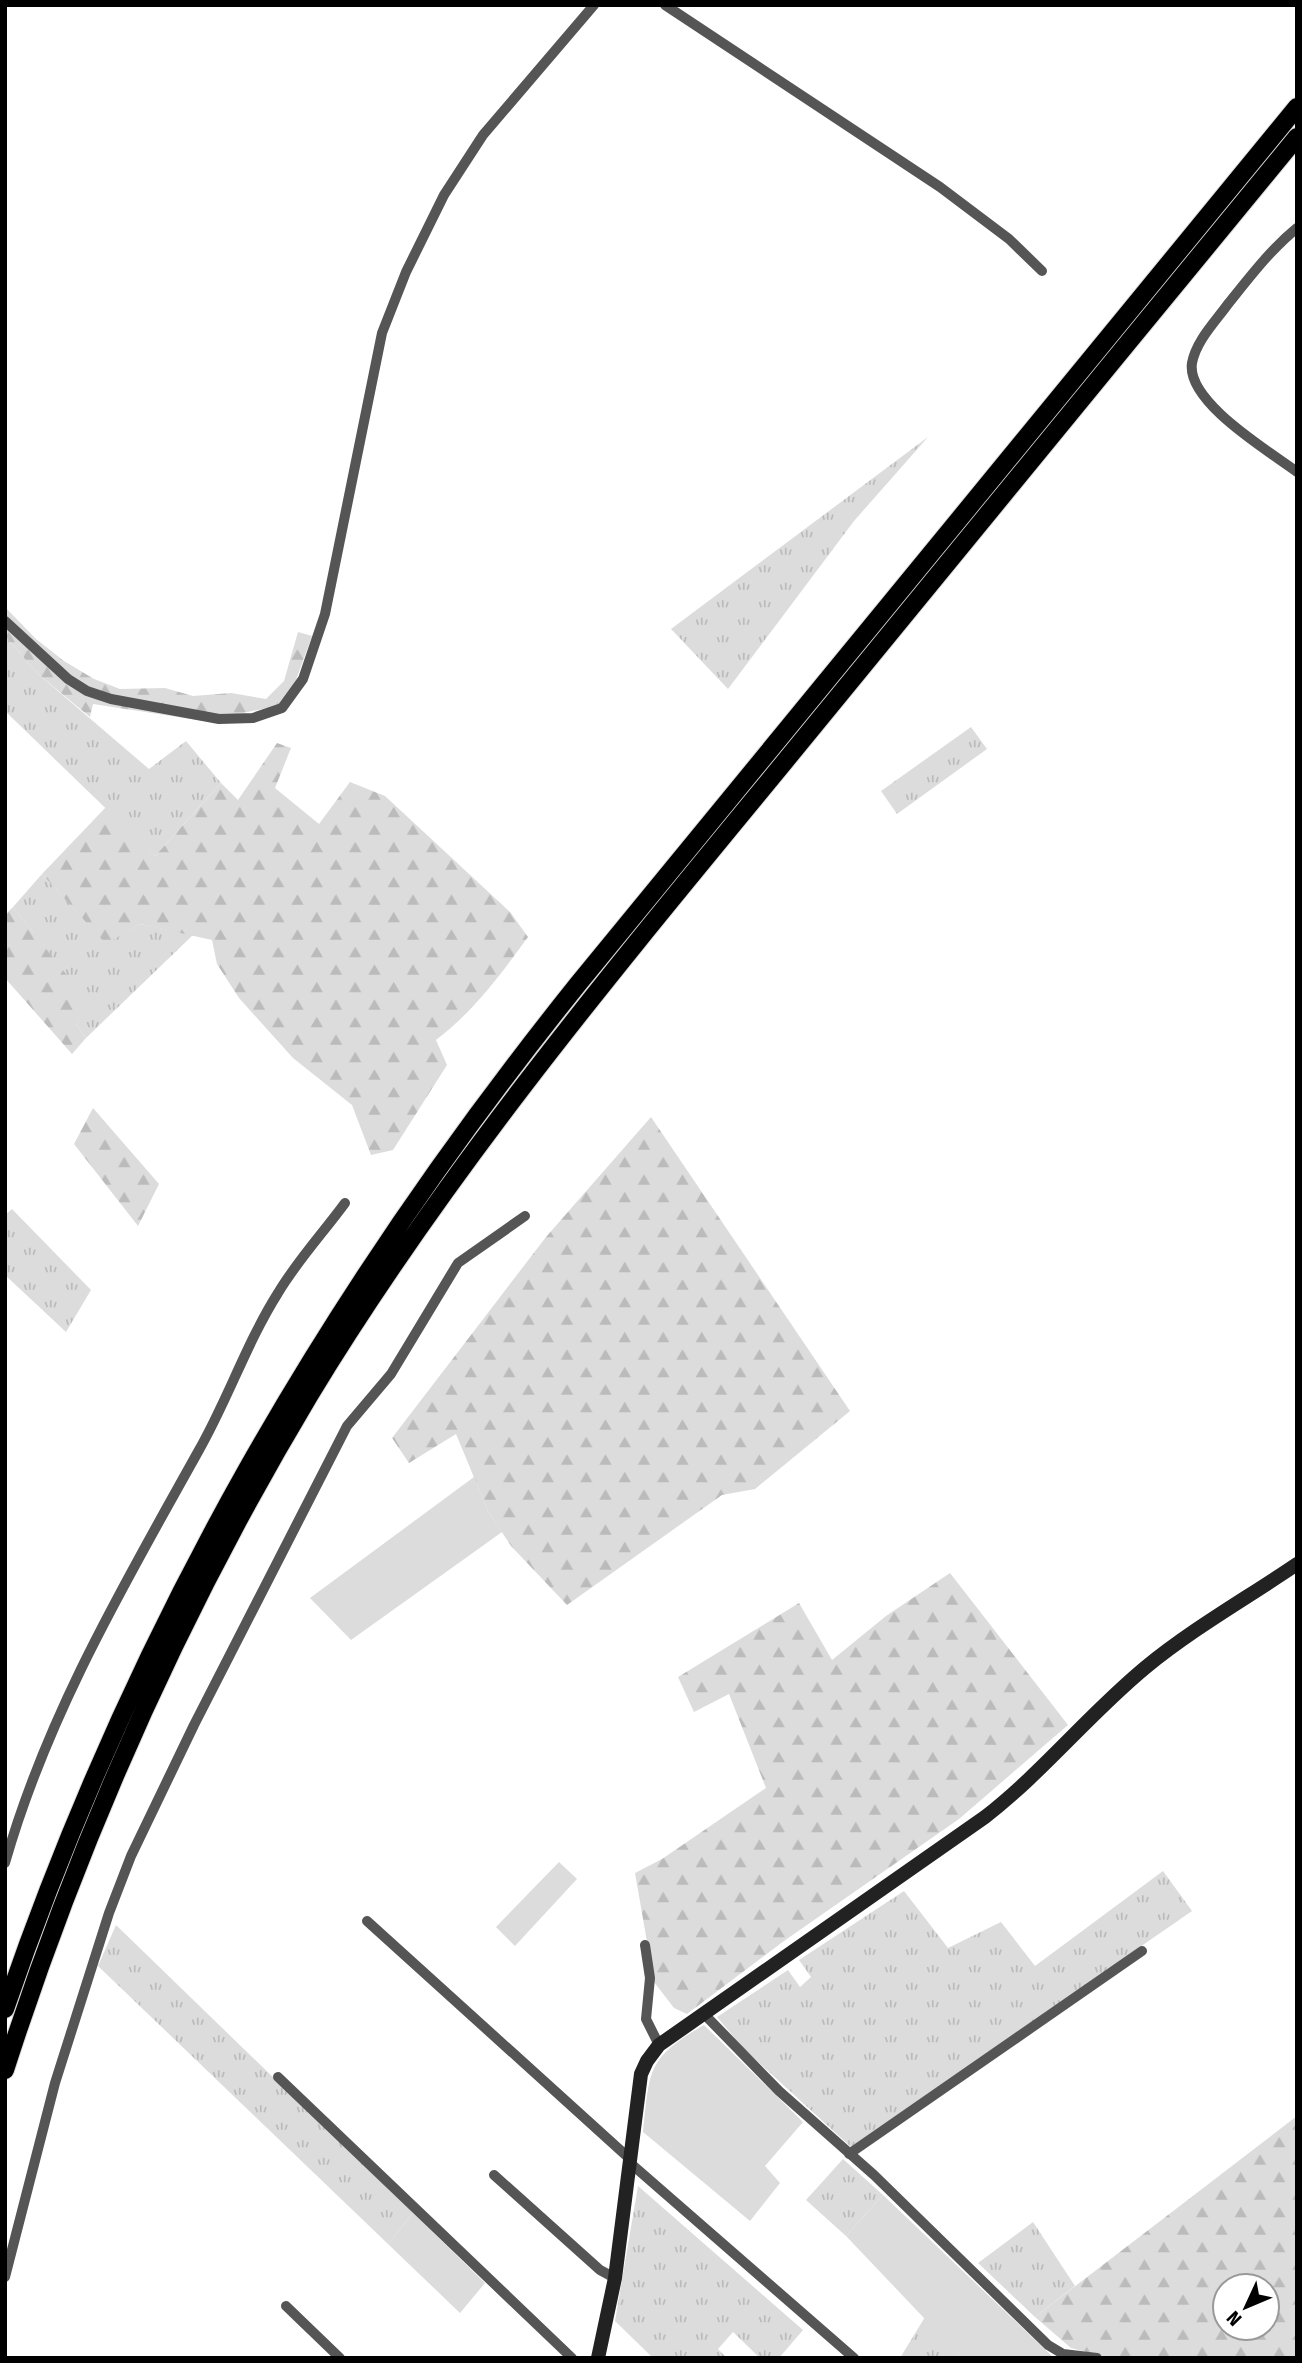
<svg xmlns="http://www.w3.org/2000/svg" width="1302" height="2363" font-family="'Fira Sans Condensed',sans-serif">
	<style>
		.grass { fill: url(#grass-tufts) }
		.forest { fill: url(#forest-firs); fill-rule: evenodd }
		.garden { fill: #dcdcdc }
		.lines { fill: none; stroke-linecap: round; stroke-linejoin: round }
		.highway-casing { stroke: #dbdbdb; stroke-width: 20 }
		.street { stroke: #555; stroke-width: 10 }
		.secondary { stroke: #222; stroke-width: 14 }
		.highway { stroke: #000; stroke-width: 18 }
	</style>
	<defs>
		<pattern id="grass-tufts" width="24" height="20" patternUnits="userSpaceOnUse" patternTransform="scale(1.75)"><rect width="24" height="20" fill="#dcdcdc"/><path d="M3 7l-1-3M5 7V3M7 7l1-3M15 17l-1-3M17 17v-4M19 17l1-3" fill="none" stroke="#bbb"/></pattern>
		<pattern id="forest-firs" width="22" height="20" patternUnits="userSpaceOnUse" patternTransform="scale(1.75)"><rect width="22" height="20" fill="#dcdcdc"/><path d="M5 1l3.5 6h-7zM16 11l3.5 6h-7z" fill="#bbb"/></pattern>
	</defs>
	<rect width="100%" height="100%" fill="#fff"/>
	<path class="grass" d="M 928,437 L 854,521 L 728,689 L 671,629 Z
		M 5,636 L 38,674 L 149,769 L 186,741 L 221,783 L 155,856 L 5,711 Z
		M 971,727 L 987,749 L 897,814 L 881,791 Z
		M 42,874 L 106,943 L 140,924 L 193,935 L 86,1038 L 76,1025 L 88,1003 L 13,907 Z
		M 12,1209 L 91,1290 L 66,1332 L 5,1275 L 5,1215 Z
		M 1163,1871 L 1192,1911 L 851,2147 L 744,2049 L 717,2017 L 788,1970 L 800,1987 L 811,1977 L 799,1960 L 904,1891 L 948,1948 L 1001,1922 L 1035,1966 Z
		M 116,1925 L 413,2213 L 388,2244 L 98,1966 Z
		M 843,2159 L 883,2195 L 846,2236 L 806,2200 Z
		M 638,2186 L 803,2330 L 779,2358 L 760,2358 L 733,2332 L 718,2349 L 727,2358 L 653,2358 L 615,2321 Z
		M 1033,2222 L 1075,2286 L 1035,2317 L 978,2263 Z
		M 925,2317 L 962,2358 L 900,2358 Z"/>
	<path class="forest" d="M 5,607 L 36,639 L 64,661 L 94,679 L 120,689 L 165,688 L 193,696 L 231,693 L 266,699 L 284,681 L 298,632 L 312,636 L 296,680 L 277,706 L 204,721 L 93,704 L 90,717 L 38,674 L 5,636 Z
		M 277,743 L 291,748 L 275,788 L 319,824 L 350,782 L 385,796 L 510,912 L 528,937 C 501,974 473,1012 436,1040 L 447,1065 L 393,1150 L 371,1155 L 352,1105 L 293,1058 L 239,998 L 217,964 L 212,940 L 140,924 L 106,944 L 42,874 L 107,806 L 155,856 L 221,783 L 238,800 Z
		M 13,907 L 89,1003 L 76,1025 L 86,1038 L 72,1054 L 5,978 L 5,915 Z
		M 93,1108 L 159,1184 L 138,1226 L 74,1144 Z
		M 651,1117 L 850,1411 L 755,1489 L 722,1495 L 567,1605 L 511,1546 L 488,1511 L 456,1434 L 409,1463 L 392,1438 L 546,1237 Z
		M 950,1573 L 1068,1725 L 959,1819 L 784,1941 L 687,2014 L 674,2008 L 654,1982 L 635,1873 L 662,1859 L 766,1788 L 729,1694 L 694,1712 L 678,1677 L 799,1603 L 832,1660 L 886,1616 Z
		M 1297,2116 L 1297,2358 L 1109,2358 L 1071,2348 L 1035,2317 ZM 1225,2286 L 1267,2286 L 1267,2328 L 1225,2328 Z"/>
	<path class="garden" d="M 474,1477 L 488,1511 L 502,1532 L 351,1640 L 310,1598 Z
		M 559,1862 L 577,1879 L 515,1946 L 496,1927 Z
		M 704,2025 L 803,2122 L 765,2166 L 780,2183 L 750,2221 L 643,2132 C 650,2069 647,2058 704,2025 Z
		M 883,2195 L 1054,2358 L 962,2358 L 846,2236 Z
		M 413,2213 L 485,2283 L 460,2313 L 388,2244 Z"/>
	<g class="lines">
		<defs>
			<path id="highway" d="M 5,2009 C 136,1627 326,1298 578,984 L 1297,107
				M 5,2070 C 81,1834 182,1608 309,1396 C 446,1170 615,968 782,765 C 953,556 1125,346 1297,137"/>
		</defs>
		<use href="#highway" class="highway-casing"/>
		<path class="street" d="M 665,5 L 940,187 L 1009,239 L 1042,271
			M 1297,228 C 1270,250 1249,278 1228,304 C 1215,322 1196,341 1192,363 C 1186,402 1269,451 1297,472
			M 5,621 L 68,679 L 87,691 L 111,699 L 219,719 L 253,718 L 282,708 L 303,679 L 325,614 L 382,333 L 406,272 L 444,195 L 483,135 L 594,5
			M 5,1863 C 47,1715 125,1583 199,1450 C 228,1399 247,1342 278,1293 C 297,1261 323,1233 345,1203
			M 367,1921 L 630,2159
			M 645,1945 L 650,1978 L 646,2019 L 659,2045
			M 704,2014 L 779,2091 L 874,2175 L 1048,2345 L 1063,2354 L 1097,2358
			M 278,2077 L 572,2358
			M 849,2154 L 1142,1951
			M 629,2162 L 854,2358
			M 494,2175 L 600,2270 L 615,2278
			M 5,2277 L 55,2083 L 109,1913 L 131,1856 L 194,1725 L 347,1426 L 391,1374 L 458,1263 L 525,1216
			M 286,2306 L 340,2358"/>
		<path class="secondary" d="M 598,2358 L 615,2278 L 641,2074 L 647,2061 L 659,2045 L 985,1817 C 1043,1772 1089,1714 1146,1667 C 1192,1629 1247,1598 1297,1564"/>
		<use href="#highway" class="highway"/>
	</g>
	<rect width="1302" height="2363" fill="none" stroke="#000000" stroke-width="14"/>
	<g transform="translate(1246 2307) rotate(226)"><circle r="33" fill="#ffffff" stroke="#999999" stroke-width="2"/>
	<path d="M0-5L12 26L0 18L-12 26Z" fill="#000000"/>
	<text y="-10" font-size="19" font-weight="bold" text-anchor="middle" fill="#000000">N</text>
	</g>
</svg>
